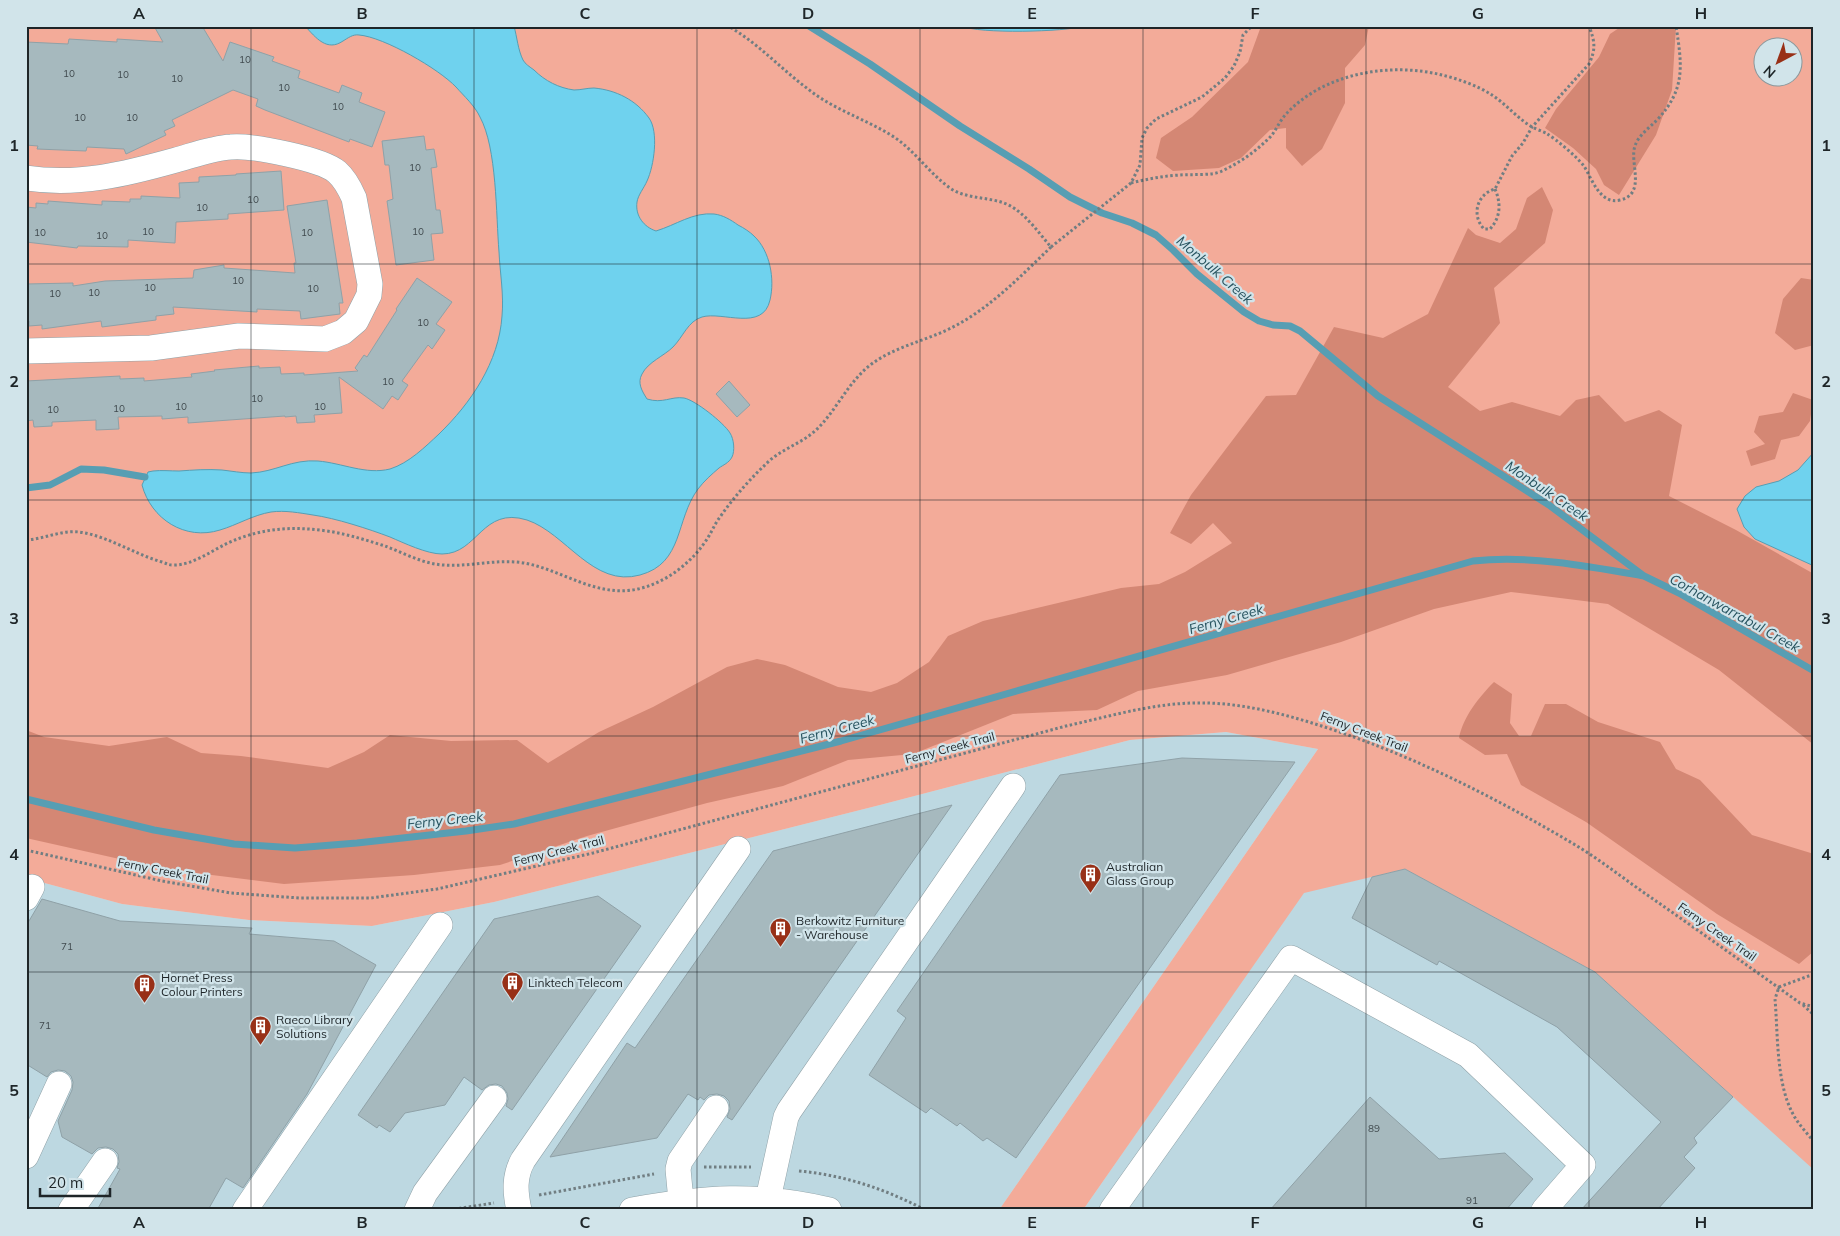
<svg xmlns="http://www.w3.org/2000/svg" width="1840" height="1236" font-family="Mulish,sans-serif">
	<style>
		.built { fill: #bdd8e1 }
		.green { fill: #f3ab99; fill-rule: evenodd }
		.forest { fill: #d48774 }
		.water { fill: #6fd2ee; stroke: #579eb3 }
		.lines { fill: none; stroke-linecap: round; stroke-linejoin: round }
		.stream { stroke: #579eb3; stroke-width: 7 }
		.building { fill: #a6b9be; stroke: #8fa1a7 }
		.minor-casing { stroke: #90a2a8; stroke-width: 26 }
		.path { stroke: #717e82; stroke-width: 3; stroke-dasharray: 2.5 2.5; stroke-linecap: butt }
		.minor { stroke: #fff; stroke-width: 25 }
		.grid { fill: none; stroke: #1e2528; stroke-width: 1; stroke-opacity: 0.55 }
		.labels { text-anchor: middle; stroke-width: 4.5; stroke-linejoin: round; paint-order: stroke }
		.number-label { font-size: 10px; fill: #404a4e }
		.street-label { font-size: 12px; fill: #1e2528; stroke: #d1e4ea }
		.poi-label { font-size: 12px; fill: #1e2528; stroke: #d1e4ea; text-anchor: start }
		.water-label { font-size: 14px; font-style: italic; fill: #27535f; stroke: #d1e4ea }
		.neatline { fill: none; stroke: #1e2528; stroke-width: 2 }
		.grid-label { font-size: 16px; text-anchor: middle; font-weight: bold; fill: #1e2528 }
	</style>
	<rect width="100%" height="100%" fill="#d1e4ea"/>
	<path class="built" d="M 1226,732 L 1318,749 L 999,1210 L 26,1210 L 26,878 L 122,904 L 249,920 L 372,926 L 494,902 L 880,805 L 1130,740 Z
		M 1405,869 L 1595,972 L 1814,1169 L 1814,1210 L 1083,1210 L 1304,892 Z"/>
	<path class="green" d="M 26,26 L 1814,26 L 1814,1170 L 1595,972 L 1405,869 L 1304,893 L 1083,1210 L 999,1210 L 1318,749 L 1226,732 L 1130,740 L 880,805 L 494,902 L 372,926 L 249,920 L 122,904 L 26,878 ZM 1762,48 L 1792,48 L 1792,78 L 1762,78 Z"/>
	<path class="forest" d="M 1263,26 L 1369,26 L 1365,45 L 1345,68 L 1345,103 L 1322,149 L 1302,166 L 1286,148 L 1286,128 L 1270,130 L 1241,158 L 1219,168 L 1173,171 L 1156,158 L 1161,138 L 1192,117 L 1248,62 L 1260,29 Z
		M 1622,26 L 1676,26 L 1672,90 L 1656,135 L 1619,195 L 1604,185 L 1596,169 L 1573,148 L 1545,128 L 1556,109 L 1599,57 L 1610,34 Z
		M 1542,187 L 1553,210 L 1545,243 L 1494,288 L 1500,323 L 1448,387 L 1480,411 L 1512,402 L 1560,416 L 1576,400 L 1599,395 L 1625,422 L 1659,410 L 1682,425 L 1669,496 L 1736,530 L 1814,574 L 1814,745 L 1719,670 L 1608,604 L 1511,592 L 1434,609 L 1341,642 L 1227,675 L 1138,691 L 1097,710 L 1013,714 L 913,754 L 848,760 L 783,786 L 707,803 L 587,836 L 500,865 L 414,875 L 284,884 L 164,869 L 26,838 L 26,730 L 44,737 L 109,746 L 167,737 L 201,753 L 241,756 L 328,768 L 364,752 L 390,735 L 451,741 L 517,740 L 548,763 L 599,732 L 653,707 L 727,667 L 757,659 L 785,665 L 838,687 L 871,692 L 897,683 L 929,662 L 948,636 L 983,621 L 1121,588 L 1159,584 L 1185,572 L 1232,543 L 1213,523 L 1191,544 L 1170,533 L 1191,495 L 1266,396 L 1296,395 L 1334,327 L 1383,338 L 1428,314 L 1468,228 L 1476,235 L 1500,243 L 1516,229 L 1527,198 Z
		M 1801,278 L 1814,280 L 1814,345 L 1795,350 L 1775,333 L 1783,299 Z
		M 1793,393 L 1813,400 L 1810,421 L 1799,436 L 1781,440 L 1775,459 L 1751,466 L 1746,451 L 1765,444 L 1754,432 L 1759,416 L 1783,412 Z
		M 1494,682 L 1512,694 L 1510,723 L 1519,736 L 1531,736 L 1545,704 L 1566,704 L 1598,722 L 1660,742 L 1676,769 L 1700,780 L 1752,835 L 1814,854 L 1814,951 L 1799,964 L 1717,914 L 1586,822 L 1521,785 L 1507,754 L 1485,755 L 1459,738 C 1463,717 1479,697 1494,682 Z"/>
	<path class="water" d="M 305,26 L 514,26 C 517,37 518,50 523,60 C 525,64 530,67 534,70 C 545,81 559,88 574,90 C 581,90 587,88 594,88 C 616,90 636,100 649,118 C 659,132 654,166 647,181 C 644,188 638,195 637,202 C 635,216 644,227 656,231 C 676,225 693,212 714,214 C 723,215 731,220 738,225 C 744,228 750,232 754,236 C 770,251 775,279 770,300 C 763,332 722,311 702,317 C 688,321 683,337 673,347 C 664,356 648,362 642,374 C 637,383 642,391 647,399 C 663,404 671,396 684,398 C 695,400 724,423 730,433 C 734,439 735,451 732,457 C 729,463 723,465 719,468 C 712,474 704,481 698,489 C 675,520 684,563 640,575 C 593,588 566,533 527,520 C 482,506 478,554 442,554 C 427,554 404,543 390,537 C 369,529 335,518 313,515 C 300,513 285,510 271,512 C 253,515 237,525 220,530 C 185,541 151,519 142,485 L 148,472 L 153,471 C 162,470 170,471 179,471 C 193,470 207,469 222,470 C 231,471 242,473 251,473 C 275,472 292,459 318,461 C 342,463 366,475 390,469 C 409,463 425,447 439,434 C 471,403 499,362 502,316 C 504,295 500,273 499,252 C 496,215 497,148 480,117 C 475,106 464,96 456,87 C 439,69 384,37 359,35 C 353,34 348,38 343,41 C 327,52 316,38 305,26 Z
		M 962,26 L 1084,26 C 1066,32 978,34 962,26 Z
		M 1814,452 L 1814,566 L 1755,539 L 1744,527 L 1737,509 L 1745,496 L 1756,487 L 1779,481 L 1798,470 Z"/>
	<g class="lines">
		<path class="stream" d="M 809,26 L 870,64 L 960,126 L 1029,169 L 1070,197 L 1102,213 L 1132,223 L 1156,235 L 1173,250 L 1197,274 L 1244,312 L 1259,321 L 1273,325 L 1290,326 L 1300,331 L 1378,396 L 1549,505 L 1644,576 L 1679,593 L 1814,671
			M 26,488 L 50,485 L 81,469 L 104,470 L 145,477
			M 26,799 L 154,830 L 234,844 L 295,848 L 357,843 L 466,831 L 514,824 L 841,741 L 1473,561 C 1530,555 1588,566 1644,576"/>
	</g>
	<path class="building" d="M 154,26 L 202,26 L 223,61 L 230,42 L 274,57 L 272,61 L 300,71 L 298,78 L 339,93 L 342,85 L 362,93 L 359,102 L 385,112 L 372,147 L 350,139 L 349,142 L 265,110 L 256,106 L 258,99 L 233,90 L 172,120 L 175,126 L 164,131 L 166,135 L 126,154 L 124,149 L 87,147 L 86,151 L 37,149 L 38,146 L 26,145 L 26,42 L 68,44 L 69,39 L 117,42 L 117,39 L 163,42 Z
		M 424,136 L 426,150 L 434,149 L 437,167 L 431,168 L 436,210 L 440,210 L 443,233 L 431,234 L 434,260 L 396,265 L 387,201 L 393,199 L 389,165 L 385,165 L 382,141 Z
		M 281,171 L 284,210 L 228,214 L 228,219 L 176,222 L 175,243 L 128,240 L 128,247 L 78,246 L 77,248 L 26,242 L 26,207 L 36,208 L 36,203 L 48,204 L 48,201 L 102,205 L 102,201 L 130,202 L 130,199 L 141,199 L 141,196 L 180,198 L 179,183 L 199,182 L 199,177 L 236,175 L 236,174 Z
		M 327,200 L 343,303 L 339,303 L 340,314 L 301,319 L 300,311 L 257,309 L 257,312 L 173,307 L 174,314 L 156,316 L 156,320 L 102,327 L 101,321 L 42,329 L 42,325 L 29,326 L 29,321 L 26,321 L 26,284 L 73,283 L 73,286 L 105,281 L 193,278 L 194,270 L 224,265 L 224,268 L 295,273 L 294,263 L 296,263 L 287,206 Z
		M 417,278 L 452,302 L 436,324 L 445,330 L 432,349 L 428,345 L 402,381 L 408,385 L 398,400 L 392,396 L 383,409 L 339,377 L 342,413 L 314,415 L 315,422 L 297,423 L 296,416 L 285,417 L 285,416 L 188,423 L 188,417 L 162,419 L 162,416 L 118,417 L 119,429 L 96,430 L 96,420 L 52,422 L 52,426 L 34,427 L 33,420 L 26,421 L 26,381 L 120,376 L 120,379 L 144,378 L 144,381 L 192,377 L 191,374 L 215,371 L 214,370 L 259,366 L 259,368 L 280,367 L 281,374 L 304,373 L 304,375 L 358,371 L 355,368 L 364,355 L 367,357 L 397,310 L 396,309 Z
		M 729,381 L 750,405 L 737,417 L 716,394 Z
		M 1182,758 L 1295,762 L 1016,1158 L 987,1138 L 983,1141 L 960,1123 L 957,1126 L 931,1108 L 926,1113 L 869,1075 L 906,1018 L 897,1011 L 1060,775 Z
		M 952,805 L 732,1120 L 727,1117 L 730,1109 L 729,1101 L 724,1096 L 717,1094 L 709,1095 L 704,1100 L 700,1097 L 698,1100 L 688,1094 L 657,1138 L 550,1157 L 627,1043 L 635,1048 L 773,851 Z
		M 1405,869 L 1595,972 L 1733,1097 L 1694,1138 L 1697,1143 L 1684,1157 L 1695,1168 L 1657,1210 L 1581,1210 L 1661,1122 L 1557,1027 L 1439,961 L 1437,965 L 1352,918 L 1372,877 Z
		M 598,896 L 641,926 L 512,1110 L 506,1106 L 508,1099 L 507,1093 L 502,1086 L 496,1084 L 489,1085 L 482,1090 L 464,1077 L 445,1105 L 405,1113 L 390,1132 L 379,1125 L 377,1128 L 358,1115 L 494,919 Z
		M 42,899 L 120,921 L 252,928 L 249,934 L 334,941 L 376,965 L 307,1094 L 243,1188 L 226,1178 L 208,1210 L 97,1210 L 120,1169 L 117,1168 L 119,1162 L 118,1154 L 113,1149 L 106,1147 L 98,1148 L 92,1154 L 62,1137 L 58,1121 L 72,1090 L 73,1082 L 71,1076 L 65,1071 L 58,1070 L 51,1072 L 47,1077 L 26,1064 L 26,926 Z
		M 1370,1097 L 1439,1159 L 1505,1153 L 1533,1179 L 1506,1210 L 1270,1210 Z"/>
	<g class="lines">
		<defs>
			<path id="minor" d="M 26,178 C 78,186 126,174 176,160 C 194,155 213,148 231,147 C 252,145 322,159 337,172 C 345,179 350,189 354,198 L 370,284 L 369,295 L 356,321 L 343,332 L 325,339 L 239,336 L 151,348 L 26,351
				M 26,898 L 32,887
				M 26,1156 L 59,1084
				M 768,1199 L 786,1117 L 789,1111 L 1013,786
				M 681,1201 L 678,1169 L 680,1161 L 716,1108
				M 71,1210 L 105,1161
				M 245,1210 L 440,925
				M 417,1210 L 425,1193 L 494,1098
				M 519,1210 C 515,1192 514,1176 523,1160 L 738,849
				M 632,1210 C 704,1197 756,1193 829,1210
				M 1112,1210 L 1291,958 L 1468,1055 L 1583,1165 L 1544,1210"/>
		</defs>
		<use href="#minor" class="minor-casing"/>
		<path class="path" d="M 1131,183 C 1147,179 1163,176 1180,175 C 1191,174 1213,176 1222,171 C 1241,162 1258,150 1272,135 C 1277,128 1281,119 1287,113 C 1325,73 1390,62 1442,75 C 1459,79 1478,86 1492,95 C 1506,104 1517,118 1532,127 C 1536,129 1541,131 1546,133 C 1557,140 1576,156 1584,166 C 1592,179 1600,205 1620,200 C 1647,194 1629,162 1635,146 C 1638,136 1649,128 1657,120 C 1686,89 1682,65 1676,26
			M 1495,189 C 1501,203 1501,217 1490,229 L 1484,229 C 1471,215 1477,194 1495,189 L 1512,156 L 1523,143 L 1532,127 L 1589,64 C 1596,49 1595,42 1589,26
			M 1051,247 L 1131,183 L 1140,165 L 1142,138 L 1147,128 L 1156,119 L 1202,97 L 1225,78 L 1234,66 L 1240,52 L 1243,35 L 1252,26
			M 26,540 C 44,539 61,530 79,532 C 108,536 134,554 162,562 C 168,564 168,565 174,565 C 193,565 211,551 228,543 C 261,528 292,526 327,531 C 347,534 366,540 385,546 C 401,552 418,561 435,564 C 464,569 495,558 524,563 C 563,570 596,598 638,589 C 665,583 690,564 705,542 C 711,534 714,525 720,517 C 734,497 750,479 767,463 C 781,449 801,444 816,430 C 836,411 847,384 869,366 C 894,346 927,341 955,326 C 991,307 1022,275 1051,247 C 1037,231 1022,208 1001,202 C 984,197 964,198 950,188 C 929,173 915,151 894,137 C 866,119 834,110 808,89 C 781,69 758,43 728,26
			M 26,850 L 162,881 L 231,893 L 299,898 L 371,898 L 437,889 L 593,853 L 1066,726 C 1111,716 1157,702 1203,703 C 1251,703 1306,720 1351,736 C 1427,763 1501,801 1572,843 C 1596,857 1619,875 1643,892 C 1695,928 1748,966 1800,1003 L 1814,1007
			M 1814,974 L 1779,987 L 1775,999 C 1778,1034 1776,1083 1793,1114 C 1798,1124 1807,1133 1814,1142
			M 1803,1005 L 1814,1015
			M 704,1167 L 751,1167
			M 799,1171 C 843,1175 886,1189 925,1210
			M 539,1195 L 654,1174
			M 449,1210 L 494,1203"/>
		<use href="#minor" class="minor"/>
	</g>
	<path class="grid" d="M 251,26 L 251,1210M 474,26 L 474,1210M 697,26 L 697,1210M 920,26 L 920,1210M 1143,26 L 1143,1210M 1366,26 L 1366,1210M 1589,26 L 1589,1210M 26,264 L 1814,264M 26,500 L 1814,500M 26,736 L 1814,736M 26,972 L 1814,972"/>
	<defs>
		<symbol id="building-pin" viewBox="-11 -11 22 30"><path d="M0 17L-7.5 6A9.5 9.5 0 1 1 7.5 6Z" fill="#983017" stroke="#d1e4ea"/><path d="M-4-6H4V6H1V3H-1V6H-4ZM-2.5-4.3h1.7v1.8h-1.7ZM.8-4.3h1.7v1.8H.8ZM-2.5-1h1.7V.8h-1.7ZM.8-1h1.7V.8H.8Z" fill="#fff"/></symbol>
	</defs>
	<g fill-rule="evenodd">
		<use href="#building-pin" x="1078" y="862" width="25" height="34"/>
		<use href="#building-pin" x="768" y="916" width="25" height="34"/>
		<use href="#building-pin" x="500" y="970" width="25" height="34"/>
		<use href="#building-pin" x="132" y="972" width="25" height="34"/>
		<use href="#building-pin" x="248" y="1014" width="25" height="34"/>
	</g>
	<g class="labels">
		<g class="number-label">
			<text x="245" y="63">10</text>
			<text x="69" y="77">10</text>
			<text x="123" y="78">10</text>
			<text x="177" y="82">10</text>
			<text x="284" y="91">10</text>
			<text x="338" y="110">10</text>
			<text x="80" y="121">10</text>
			<text x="132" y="121">10</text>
			<text x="415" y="171">10</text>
			<text x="253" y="203">10</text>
			<text x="202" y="211">10</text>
			<text x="148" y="235">10</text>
			<text x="418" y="235">10</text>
			<text x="40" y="236">10</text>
			<text x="307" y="236">10</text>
			<text x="102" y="239">10</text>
			<text x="238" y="284">10</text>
			<text x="150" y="291">10</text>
			<text x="313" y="292">10</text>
			<text x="94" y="296">10</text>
			<text x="55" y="297">10</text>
			<text x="423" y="326">10</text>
			<text x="388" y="385">10</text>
			<text x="257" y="402">10</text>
			<text x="181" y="410">10</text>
			<text x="320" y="410">10</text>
			<text x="119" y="412">10</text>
			<text x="53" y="413">10</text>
			<text x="67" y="950">71</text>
			<text x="45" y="1029">71</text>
			<text x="1374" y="1132">89</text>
			<text x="1472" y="1204">91</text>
		</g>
		<g class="street-label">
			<text transform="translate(1364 732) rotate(21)" y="4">Ferny Creek Trail</text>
			<text transform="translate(950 748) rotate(-15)" y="4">Ferny Creek Trail</text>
			<text transform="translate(559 851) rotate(-14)" y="4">Ferny Creek Trail</text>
			<text transform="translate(163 871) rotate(11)" y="4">Ferny Creek Trail</text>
			<text transform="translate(1717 932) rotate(35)" y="4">Ferny Creek Trail</text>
		</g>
		<g class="poi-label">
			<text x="1106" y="871">Australian<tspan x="1106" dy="14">Glass Group</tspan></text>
			<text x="796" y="925">Berkowitz Furniture<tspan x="796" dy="14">- Warehouse</tspan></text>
			<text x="161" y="982">Hornet Press<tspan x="161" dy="14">Colour Printers</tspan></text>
			<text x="528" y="987">Linktech Telecom</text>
			<text x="276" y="1024">Raeco Library<tspan x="276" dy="14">Solutions</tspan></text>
		</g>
		<g class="water-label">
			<text transform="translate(1215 270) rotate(41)" y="5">Monbulk Creek</text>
			<text transform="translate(1547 491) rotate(34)" y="5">Monbulk Creek</text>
			<text transform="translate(1735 613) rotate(29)" y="5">Corhanwarrabul Creek</text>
			<text transform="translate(1226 619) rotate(-16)" y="5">Ferny Creek</text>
			<text transform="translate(837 729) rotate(-15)" y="5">Ferny Creek</text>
			<text transform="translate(445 820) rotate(-6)" y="5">Ferny Creek</text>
		</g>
	</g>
	<rect width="1840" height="1236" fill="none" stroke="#d1e4ea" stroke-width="55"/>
	<g transform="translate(1778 62) rotate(221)"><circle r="24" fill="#d1e4ea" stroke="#89989c"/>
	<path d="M0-4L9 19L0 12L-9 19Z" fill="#983017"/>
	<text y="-8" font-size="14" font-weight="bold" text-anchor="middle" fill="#1e2528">N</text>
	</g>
	<path d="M40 1188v8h70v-8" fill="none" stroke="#1e2528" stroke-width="2.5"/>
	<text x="48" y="1188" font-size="15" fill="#1e2528" stroke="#d1e4ea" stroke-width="4" paint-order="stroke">20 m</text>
	<rect x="28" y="28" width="1784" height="1180" class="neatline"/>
	<g class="grid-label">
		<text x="139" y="19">A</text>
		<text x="362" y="19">B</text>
		<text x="585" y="19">C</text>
		<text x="808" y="19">D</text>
		<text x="1032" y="19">E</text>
		<text x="1255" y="19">F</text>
		<text x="1478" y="19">G</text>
		<text x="1701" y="19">H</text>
		<text x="14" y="151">1</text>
		<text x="1826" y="151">1</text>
		<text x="14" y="387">2</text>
		<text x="1826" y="387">2</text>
		<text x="14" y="624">3</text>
		<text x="1826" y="624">3</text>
		<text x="14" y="860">4</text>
		<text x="1826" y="860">4</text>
		<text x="14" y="1096">5</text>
		<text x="1826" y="1096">5</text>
		<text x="139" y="1228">A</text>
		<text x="362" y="1228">B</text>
		<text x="585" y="1228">C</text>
		<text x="808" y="1228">D</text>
		<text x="1032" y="1228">E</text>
		<text x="1255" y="1228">F</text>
		<text x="1478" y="1228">G</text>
		<text x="1701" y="1228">H</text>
	</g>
</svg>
